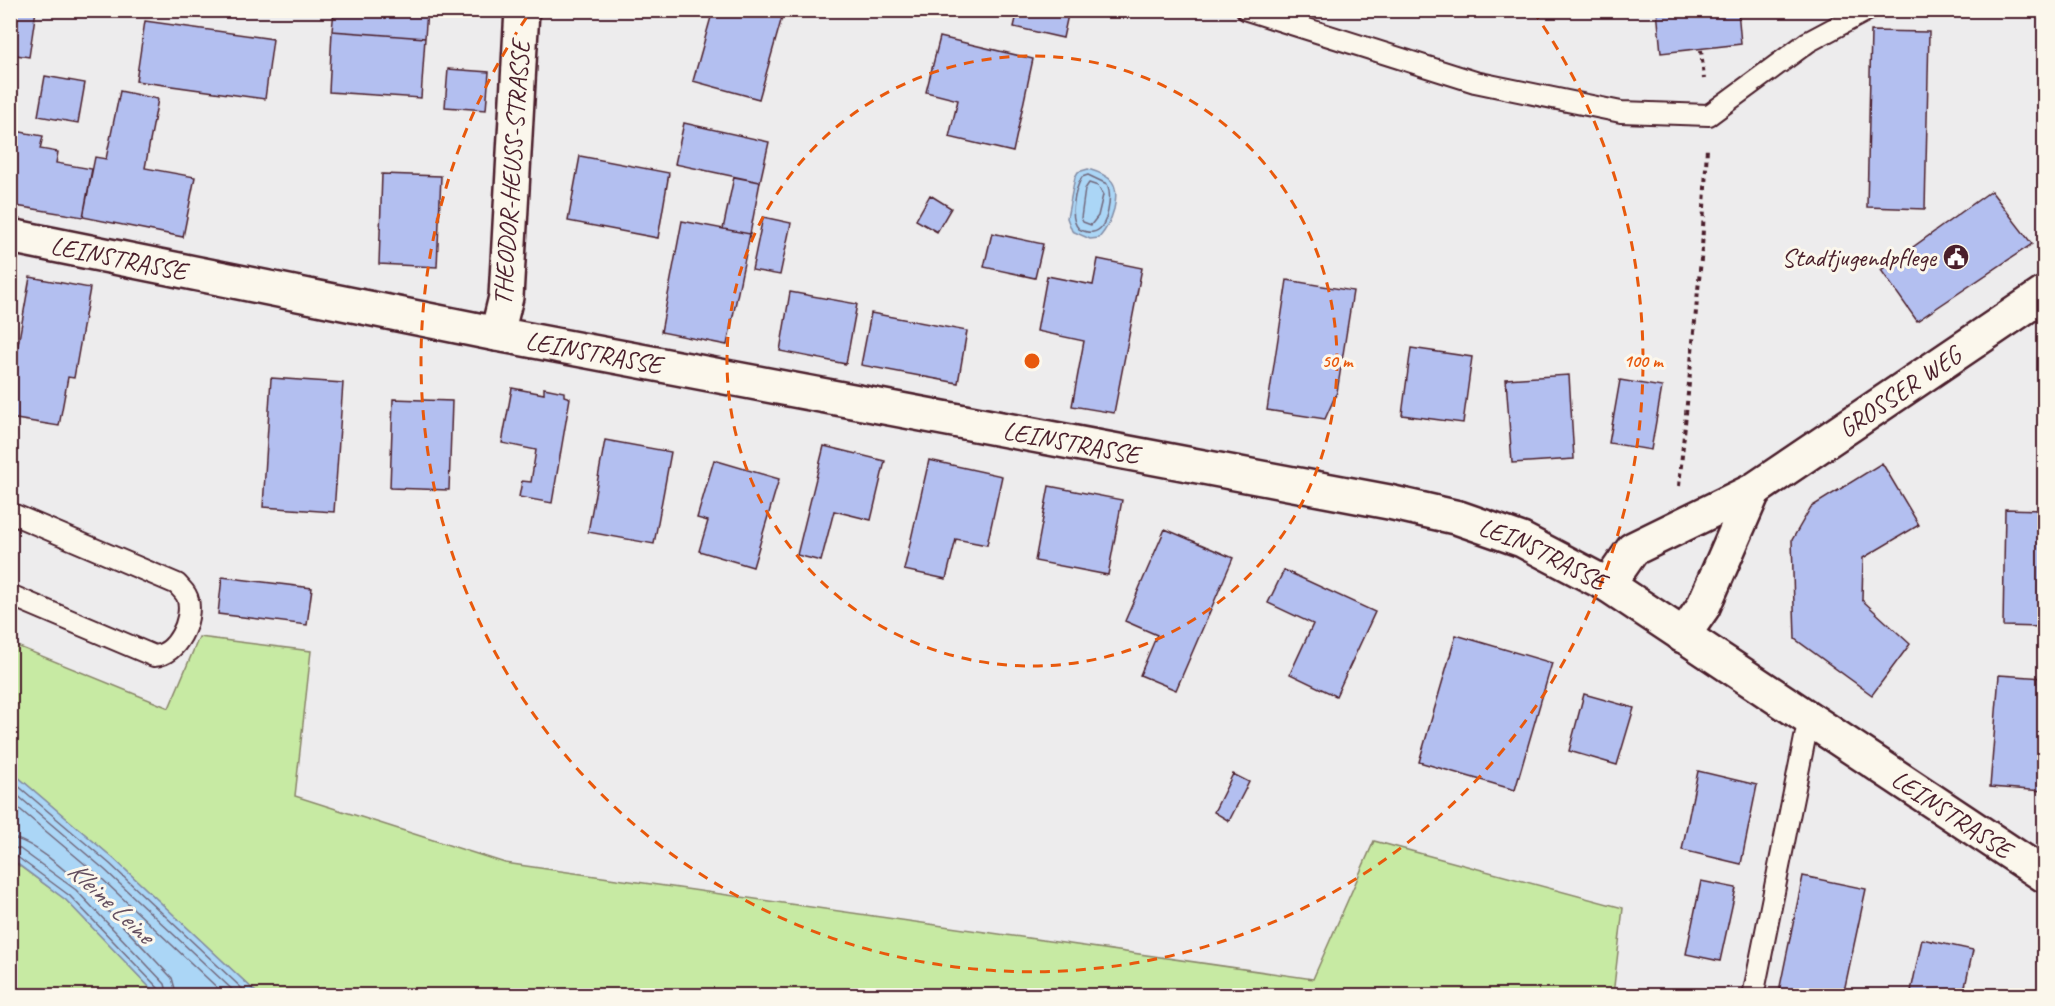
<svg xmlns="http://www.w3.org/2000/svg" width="2055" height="1006" font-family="Caveat,sans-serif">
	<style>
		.green { fill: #c7eaa3; stroke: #888467; stroke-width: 1.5 }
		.water { fill: #abd6f6; stroke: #848da5; stroke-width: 1.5 }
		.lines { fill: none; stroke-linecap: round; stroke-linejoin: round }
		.shore { stroke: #71687c; stroke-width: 1.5 }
		.building { fill: #b3bff0; stroke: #4a1f2b; stroke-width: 1.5 }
		.service-casing { stroke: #4a1f2b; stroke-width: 24 }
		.minor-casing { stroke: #4a1f2b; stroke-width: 38 }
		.tertiary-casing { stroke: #4a1f2b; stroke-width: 38 }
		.path { stroke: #4a1f2b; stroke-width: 4; stroke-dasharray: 4.5 4.5; stroke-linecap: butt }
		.service { stroke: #fbf7ec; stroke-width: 20 }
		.minor { stroke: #fbf7ec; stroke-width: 33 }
		.tertiary { stroke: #fbf7ec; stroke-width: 33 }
		.ring { fill: none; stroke: #e8590c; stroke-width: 3; stroke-dasharray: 10 8 }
		.labels { text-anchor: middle; stroke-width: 6; stroke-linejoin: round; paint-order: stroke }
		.street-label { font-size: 26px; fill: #4a1f2b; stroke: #fbf7ec }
		.poi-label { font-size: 26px; fill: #4a1f2b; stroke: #fbf7ec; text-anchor: end }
		.water-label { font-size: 27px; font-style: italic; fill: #624d5e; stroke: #fbf7ec }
		.centre { fill: #e8590c; stroke: #fbf7ec; stroke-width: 3 }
		.ring-label { font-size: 18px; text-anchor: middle; font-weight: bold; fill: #e8590c; stroke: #fbf7ec; stroke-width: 6; stroke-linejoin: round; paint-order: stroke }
	</style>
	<rect width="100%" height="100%" fill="#edeced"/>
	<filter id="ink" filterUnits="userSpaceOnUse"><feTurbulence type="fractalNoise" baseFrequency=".0167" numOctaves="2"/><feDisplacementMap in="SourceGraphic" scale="12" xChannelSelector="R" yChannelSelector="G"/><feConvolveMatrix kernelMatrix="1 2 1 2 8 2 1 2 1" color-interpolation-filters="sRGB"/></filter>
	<g filter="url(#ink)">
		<path class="green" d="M 199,637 L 311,651 L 295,796 L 505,863 L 1313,979 L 1374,841 L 1623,908 L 1613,995 L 259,995 L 114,859 L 11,771 L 10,643 L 169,708 Z
			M 10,859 L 66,900 L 157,995 L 11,995 Z"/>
		<path class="water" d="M 1088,169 C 1112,176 1120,183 1114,209 C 1111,220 1107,229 1099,238 L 1090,239 L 1072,231 L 1067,218 L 1075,177 L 1078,172 Z
			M 11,771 L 114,859 L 259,995 L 157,995 L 66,900 L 11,859 Z"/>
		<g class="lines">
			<path class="shore" d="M 1088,175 L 1107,184 C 1113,195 1108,230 1093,232 C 1089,233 1083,231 1079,229 C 1068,218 1075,189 1082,177 Z
				M 1089,183 L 1098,186 L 1103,195 L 1098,216 L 1091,225 L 1083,222 L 1081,218 L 1085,189 Z
				M 10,779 L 110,864 L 250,996
				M 10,789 L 105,870 L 239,996
				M 10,801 L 99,876 L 226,996
				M 10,838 C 47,839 144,949 172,978 L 177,996
				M 10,847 L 20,849 L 76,890 L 165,984 L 168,996
				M 10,854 L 16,856 L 70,896 L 159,989 L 161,996"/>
		</g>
		<path class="building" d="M 10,10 L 36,10 L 29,57 L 10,54 Z
			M 334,10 L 427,10 L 425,38 L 332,31 Z
			M 713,10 L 784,10 L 759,99 L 693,81 Z
			M 1018,10 L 1069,10 L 1063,38 L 1014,27 Z
			M 1657,10 L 1738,10 L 1741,44 L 1661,53 Z
			M 145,21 L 273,39 L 265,99 L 136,81 Z
			M 332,31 L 425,38 L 421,98 L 329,92 Z
			M 1871,31 L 1929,32 L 1925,209 L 1867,207 Z
			M 940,37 L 1033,59 L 1013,152 L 949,137 L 958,100 L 926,92 Z
			M 448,69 L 489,72 L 486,110 L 445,107 Z
			M 45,76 L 85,83 L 78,123 L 38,116 Z
			M 120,91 L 158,99 L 145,168 L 195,177 L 183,237 L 83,217 L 95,157 L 106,159 Z
			M 684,123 L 769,142 L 760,182 L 675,164 Z
			M 10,130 L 43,136 L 40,149 L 58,152 L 56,163 L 92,169 L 83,217 L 10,205 Z
			M 580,156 L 669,173 L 658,238 L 568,221 Z
			M 382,174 L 441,176 L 437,267 L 379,264 Z
			M 734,177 L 760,182 L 750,234 L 723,229 Z
			M 1991,191 L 2032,244 L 1917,321 L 1881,270 Z
			M 930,195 L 951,208 L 937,232 L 916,220 Z
			M 763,217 L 791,223 L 780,275 L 752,270 Z
			M 682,221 L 750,234 L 727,345 L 661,332 Z
			M 992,233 L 1043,244 L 1035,278 L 984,267 Z
			M 1098,259 L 1142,268 L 1114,413 L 1072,406 L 1084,341 L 1037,331 L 1047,276 L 1093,285 Z
			M 30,277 L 90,288 L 74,378 L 68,377 L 59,426 L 10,418 L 10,390 Z
			M 1287,280 L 1353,291 L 1337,392 L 1325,419 L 1267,410 Z
			M 790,292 L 857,304 L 846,364 L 780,351 Z
			M 871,313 L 967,331 L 958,383 L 861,365 Z
			M 1411,348 L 1472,357 L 1463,423 L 1402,415 Z
			M 1569,375 L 1574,459 L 1512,463 L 1506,379 Z
			M 271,378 L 343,383 L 334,512 L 263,507 Z
			M 1620,380 L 1662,387 L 1651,450 L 1609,443 Z
			M 512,388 L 544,394 L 544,388 L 564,392 L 564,396 L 570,398 L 552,503 L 519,497 L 522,481 L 531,482 L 536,450 L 502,443 Z
			M 393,399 L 452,401 L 449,490 L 390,488 Z
			M 605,440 L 671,452 L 654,544 L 588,532 Z
			M 824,446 L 885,461 L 871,520 L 834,511 L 821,561 L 797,555 Z
			M 714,460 L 779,479 L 753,567 L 699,551 L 708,521 L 697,518 Z
			M 929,460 L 1002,476 L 987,545 L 956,539 L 946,579 L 904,570 Z
			M 1882,463 L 1919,525 L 1863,558 L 1862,600 L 1910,644 L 1872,695 L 1795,639 L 1792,540 L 1811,507 Z
			M 1049,486 L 1122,500 L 1108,575 L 1035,561 Z
			M 2005,509 L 2044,510 L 2044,627 L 2003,626 Z
			M 1165,529 L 1233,558 L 1176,690 L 1140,675 L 1157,635 L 1125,621 Z
			M 1284,570 L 1375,612 L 1336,696 L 1290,674 L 1313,624 L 1268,603 Z
			M 222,577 L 312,588 L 307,625 L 218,614 Z
			M 1456,635 L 1552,663 L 1515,790 L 1419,762 Z
			M 1999,675 L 2044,678 L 2044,791 L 1990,787 Z
			M 1584,694 L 1634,708 L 1617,765 L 1569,751 Z
			M 1698,771 L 1757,785 L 1741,864 L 1682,850 Z
			M 1233,774 L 1249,782 L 1229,821 L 1214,812 Z
			M 1803,876 L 1866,889 L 1843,996 L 1778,996 Z
			M 1701,881 L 1736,888 L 1720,961 L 1686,954 Z
			M 1922,939 L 1973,950 L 1963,996 L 1910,996 Z"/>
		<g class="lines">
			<defs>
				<path id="service" d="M 1247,10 L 1475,82 L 1621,112 L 1709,115 L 1808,42 L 1868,10
					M 10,513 L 177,584 C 181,589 187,593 188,600 C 193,620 177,655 154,656 L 10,595
					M 1753,996 L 1809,718"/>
				<g id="minor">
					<path id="s1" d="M 10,236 L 497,334"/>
					<path id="s2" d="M 1608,585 L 1633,549 L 1754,490 L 2044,294"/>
					<path d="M 1683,636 L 1703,607 L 1754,490"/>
				</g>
				<g id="tertiary">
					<path id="s3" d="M 522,10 L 506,297 L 497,334 L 1389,502 L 1459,518 L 1522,540 L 1608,585 L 2044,875"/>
				</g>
			</defs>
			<use href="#service" class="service-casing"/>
			<use href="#minor" class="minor-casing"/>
			<use href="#tertiary" class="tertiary-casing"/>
			<path class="path" d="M 1701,50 L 1704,79
				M 1679,486 L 1702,249 L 1707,147"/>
			<use href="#service" class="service"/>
			<use href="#minor" class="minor"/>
			<use href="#tertiary" class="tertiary"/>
		</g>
	</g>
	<g class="ring">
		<circle cx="1032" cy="361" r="305"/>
		<path d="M1533 11A611 611 0 1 1 531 11"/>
	</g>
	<defs>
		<symbol id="civic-disc" viewBox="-11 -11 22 22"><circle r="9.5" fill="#4a1f2b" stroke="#fbf7ec"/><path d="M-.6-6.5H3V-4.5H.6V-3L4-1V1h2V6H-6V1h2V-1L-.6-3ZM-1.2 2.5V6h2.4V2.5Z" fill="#fff"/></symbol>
	</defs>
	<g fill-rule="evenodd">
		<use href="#civic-disc" x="1941" y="242" width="30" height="30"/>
	</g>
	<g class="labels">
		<g class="street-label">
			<text transform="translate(511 173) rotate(-86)" y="9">THEODOR-HEUSS-STRASSE</text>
			<text dy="9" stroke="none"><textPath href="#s1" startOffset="111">LEINSTRASSE</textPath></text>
			<text dy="9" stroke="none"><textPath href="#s3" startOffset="424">LEINSTRASSE</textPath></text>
			<text dy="9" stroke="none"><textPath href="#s2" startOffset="354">GROSSER WEG</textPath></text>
			<text dy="9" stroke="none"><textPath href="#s3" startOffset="910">LEINSTRASSE</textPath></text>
			<text dy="9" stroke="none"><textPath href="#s3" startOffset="1396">LEINSTRASSE</textPath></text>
			<text dy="9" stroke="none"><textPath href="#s3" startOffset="1882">LEINSTRASSE</textPath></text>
		</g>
		<g class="poi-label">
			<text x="1936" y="266">Stadtjugendpflege</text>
		</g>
		<g class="water-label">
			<text transform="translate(111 902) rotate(43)" y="9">Kleine Leine</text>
		</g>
	</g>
	<circle cx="1032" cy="361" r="9" class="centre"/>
	<g class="ring-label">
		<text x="1337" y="367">50 m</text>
		<text x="1643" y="367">100 m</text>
	</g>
	<rect width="2055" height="1006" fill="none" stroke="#fbf7ec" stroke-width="36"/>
	<rect x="18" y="18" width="2019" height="970" fill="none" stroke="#4a1f2b" stroke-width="2" filter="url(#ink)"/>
</svg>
